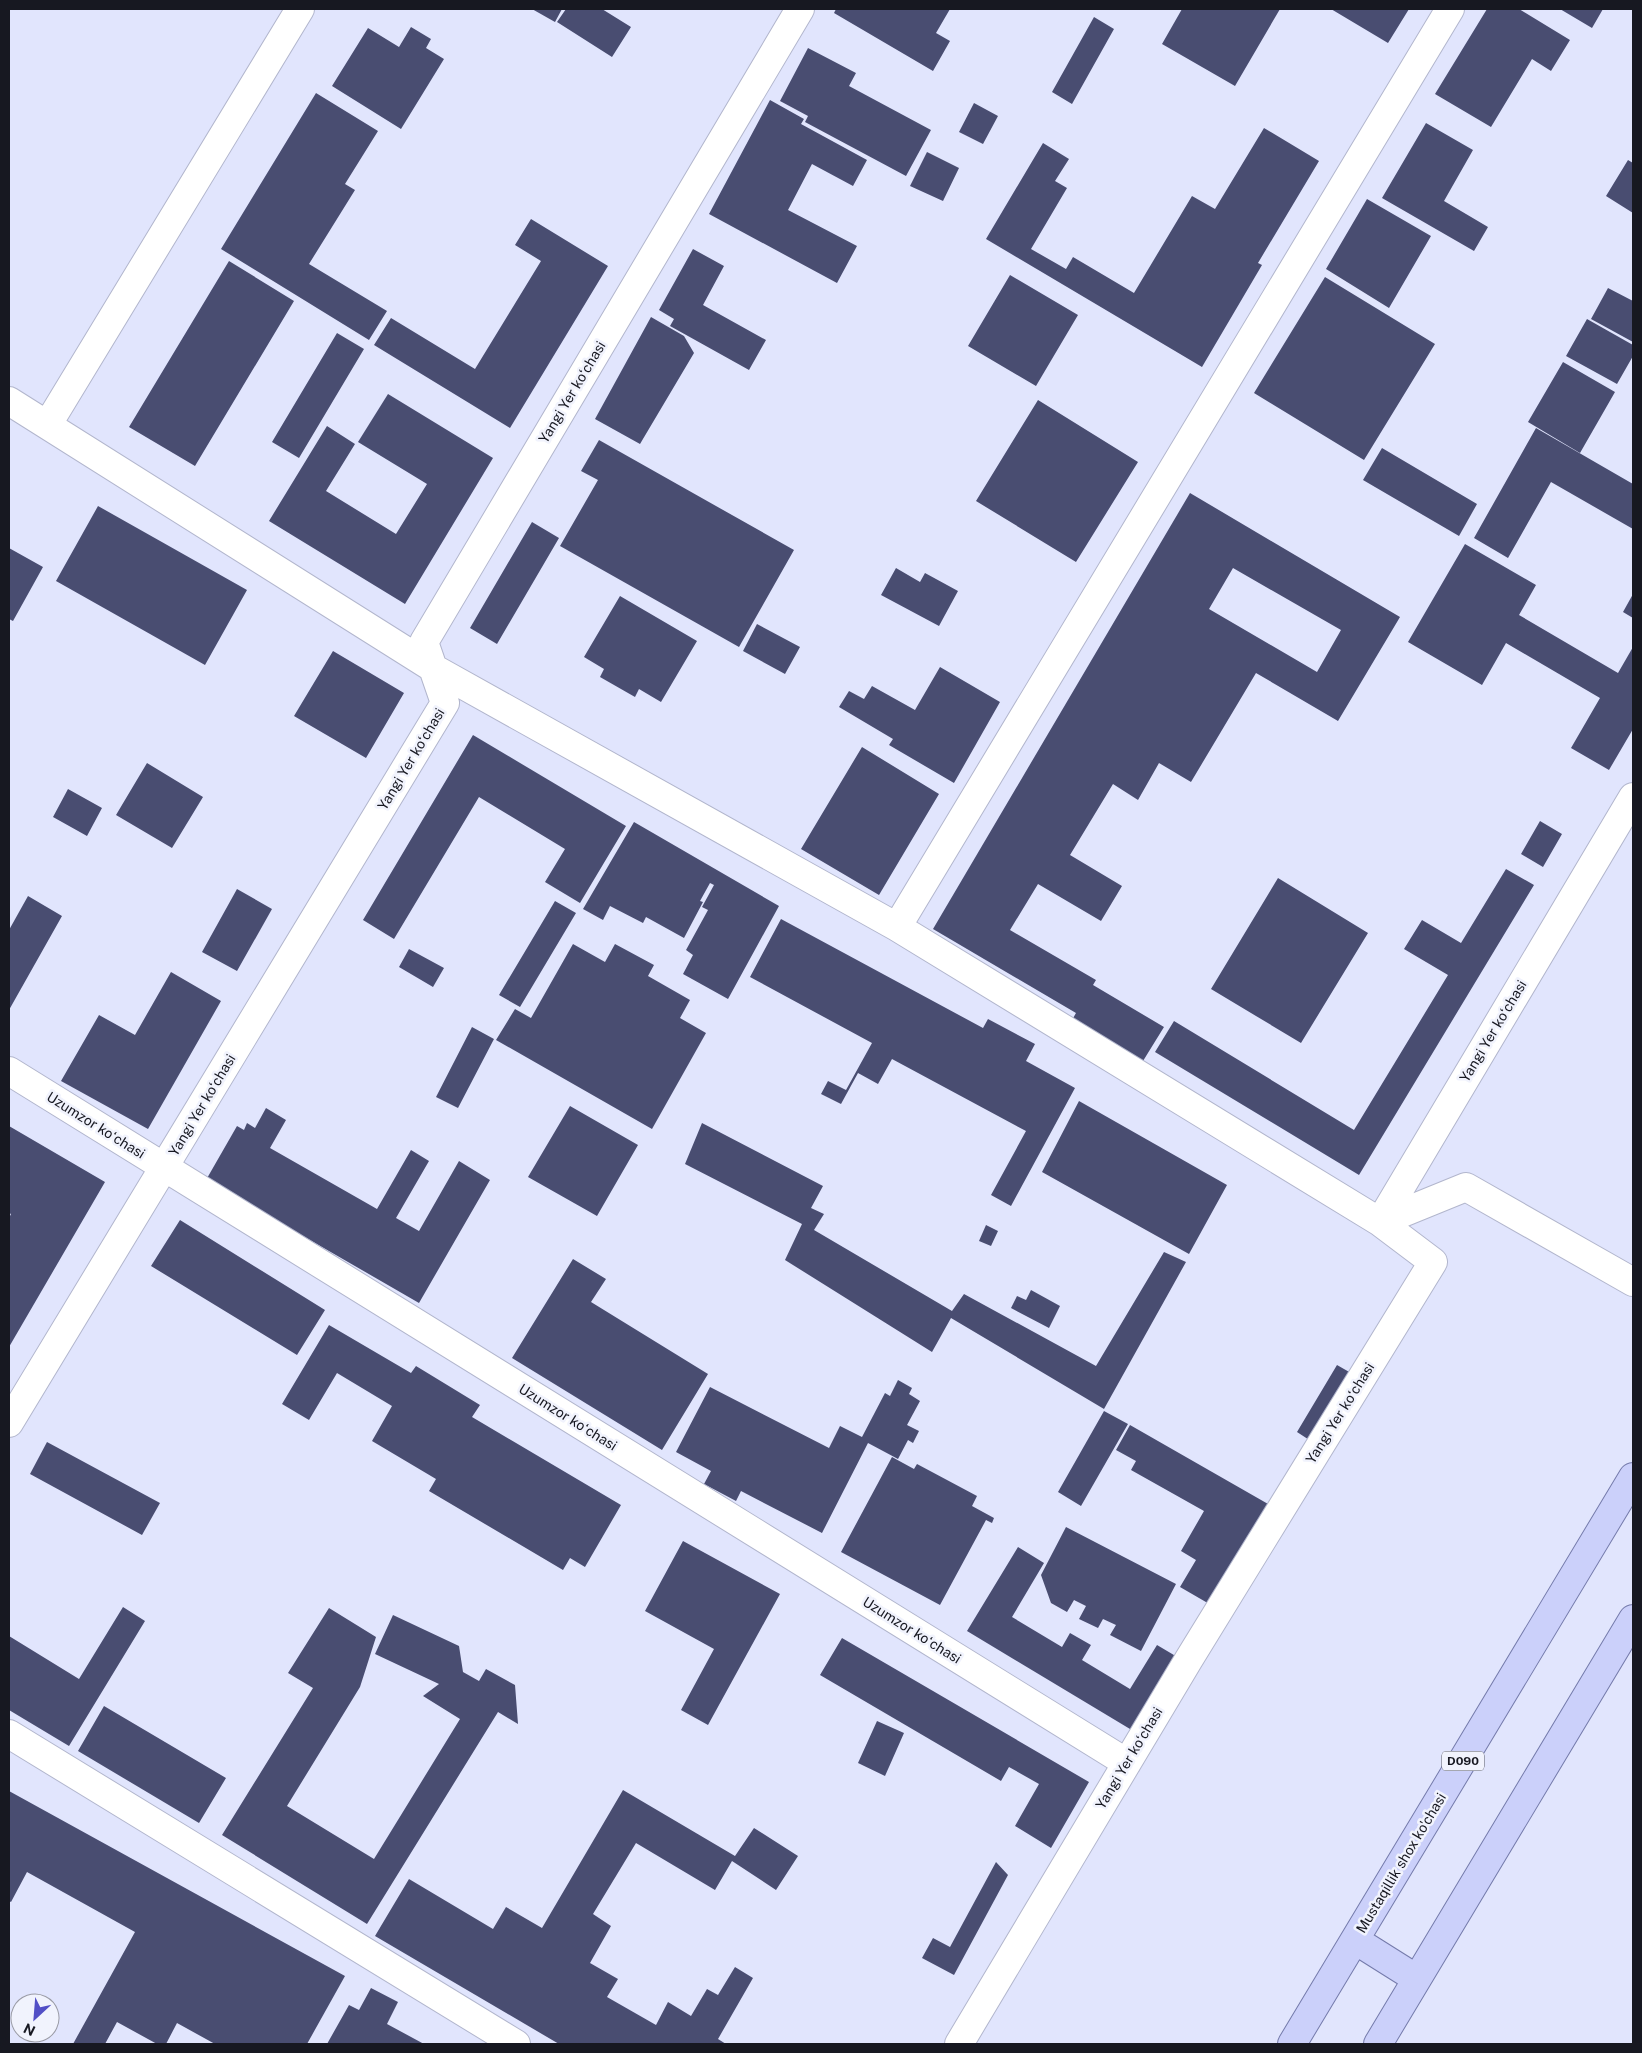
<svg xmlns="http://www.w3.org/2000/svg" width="1642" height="2053" font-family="'Public Sans',sans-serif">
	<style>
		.building { fill: #494d71; fill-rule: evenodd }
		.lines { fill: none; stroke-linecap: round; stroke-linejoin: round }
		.minor-casing { stroke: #b2b6cd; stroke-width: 30 }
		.primary-casing { stroke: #757bab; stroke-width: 30 }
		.minor { stroke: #fff; stroke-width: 28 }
		.primary { stroke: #cbd0fa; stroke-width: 28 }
		.labels { text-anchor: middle; stroke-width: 5; stroke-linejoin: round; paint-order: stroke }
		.shield { fill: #f1f3fd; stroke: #585a63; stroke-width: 1 }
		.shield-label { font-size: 12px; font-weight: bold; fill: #171821 }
		.street-label { font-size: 14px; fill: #171821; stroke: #f1f3fd }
	</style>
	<rect width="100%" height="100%" fill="#e1e5fd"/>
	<path class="building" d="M 532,9 L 562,9 L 555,22 Z
		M 566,9 L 602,9 L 631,27 L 612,57 L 557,22 Z
		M 836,9 L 950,9 L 936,33 L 950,41 L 933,71 L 834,13 Z
		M 1182,9 L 1280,9 L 1235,86 L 1162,44 Z
		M 1331,9 L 1409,9 L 1388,43 Z
		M 1487,9 L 1519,9 L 1570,40 L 1551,71 L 1532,59 L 1491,127 L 1435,94 Z
		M 1560,9 L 1603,9 L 1592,28 Z
		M 1094,17 L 1114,29 L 1072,104 L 1052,92 Z
		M 411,27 L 431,39 L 426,48 L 444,59 L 401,129 L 332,86 L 368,28 L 399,47 Z
		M 808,48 L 856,73 L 849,86 L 931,130 L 906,176 L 805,122 L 808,116 L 780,101 Z
		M 316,93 L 378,131 L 345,184 L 355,190 L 309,264 L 387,311 L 369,340 L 221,249 Z
		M 770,100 L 804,119 L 801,124 L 867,160 L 853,186 L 812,164 L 788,210 L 857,246 L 837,283 L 709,214 Z
		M 974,103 L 998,116 L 983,144 L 959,132 Z
		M 1426,123 L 1473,150 L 1444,201 L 1488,227 L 1474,251 L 1382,198 Z
		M 1264,128 L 1319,161 L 1258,263 L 1262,265 L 1202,367 L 986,239 L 1043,143 L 1069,159 L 1055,181 L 1067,188 L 1031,249 L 1066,269 L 1073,257 L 1134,293 L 1192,196 L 1215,209 Z
		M 927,152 L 959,168 L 943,201 L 910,186 Z
		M 1628,160 L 1633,163 L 1633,213 L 1606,196 Z
		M 1367,199 L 1431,236 L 1389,308 L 1326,269 Z
		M 531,219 L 608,266 L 510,428 L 374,345 L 391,318 L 475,369 L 541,261 L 515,245 Z
		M 693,249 L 724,266 L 703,305 L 766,340 L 749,370 L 670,326 L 674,319 L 659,310 Z
		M 229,261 L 294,301 L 195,466 L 129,427 Z
		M 1010,275 L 1078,315 L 1036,386 L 968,346 Z
		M 1325,277 L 1435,344 L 1364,460 L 1254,393 Z
		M 1608,288 L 1633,301 L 1633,342 L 1591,319 Z
		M 651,317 L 684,336 L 694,353 L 640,444 L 595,419 Z
		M 1587,319 L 1633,345 L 1633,356 L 1617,384 L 1566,356 Z
		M 337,333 L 364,349 L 299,458 L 272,442 Z
		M 1563,362 L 1615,392 L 1580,453 L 1528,422 Z
		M 388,394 L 493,458 L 405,604 L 269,521 L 327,426 L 355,444 L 326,491 L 396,534 L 427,484 L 358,442 Z
		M 1038,400 L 1138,462 L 1076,562 L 976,501 Z
		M 1536,428 L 1633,484 L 1633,529 L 1551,482 L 1508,558 L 1474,538 Z
		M 599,440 L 794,550 L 739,647 L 560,546 L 598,480 L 581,471 Z
		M 1382,448 L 1477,504 L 1459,536 L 1363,480 Z
		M 1190,493 L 1400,617 L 1338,721 L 1256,673 L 1191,782 L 1159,763 L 1138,800 L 1113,784 L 1070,855 L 1122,886 L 1101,921 L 1038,884 L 1010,930 L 1096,980 L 1093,985 L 1164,1027 L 1143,1061 L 1072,1020 L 1076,1013 L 933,929 ZM 1233,568 L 1341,630 L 1317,672 L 1209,609 Z
		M 98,506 L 247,590 L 205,665 L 56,581 Z
		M 532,522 L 559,538 L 497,644 L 470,628 Z
		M 1465,544 L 1536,585 L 1519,615 L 1618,673 L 1633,647 L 1633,729 L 1609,770 L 1571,748 L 1600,698 L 1506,643 L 1482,685 L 1408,642 Z
		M 9,548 L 43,567 L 13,621 L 9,619 Z
		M 896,568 L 920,582 L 925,573 L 958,591 L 939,626 L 881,595 Z
		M 1633,594 L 1633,618 L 1623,612 Z
		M 620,596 L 697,641 L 661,702 L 639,689 L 635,697 L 600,677 L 604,669 L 584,657 Z
		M 757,624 L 800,647 L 785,674 L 743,651 Z
		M 333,651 L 404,693 L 366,758 L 294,716 Z
		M 940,667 L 1000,702 L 954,783 L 889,745 L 893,739 L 839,707 L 849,691 L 864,699 L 872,686 L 915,710 Z
		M 473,735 L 626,826 L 580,903 L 545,882 L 565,849 L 479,797 L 394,939 L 363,920 Z
		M 862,747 L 939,794 L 879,895 L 801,849 Z
		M 147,763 L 203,797 L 172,848 L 116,815 Z
		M 68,789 L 102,808 L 87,836 L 53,817 Z
		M 1540,821 L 1562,834 L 1543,867 L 1521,854 Z
		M 634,822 L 779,906 L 728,999 L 683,974 L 693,955 L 686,950 L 708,910 L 702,907 L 714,885 L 710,883 L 700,901 L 703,902 L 684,938 L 646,917 L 643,923 L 610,906 L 603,920 L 583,909 Z
		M 1506,869 L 1534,885 L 1359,1175 L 1155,1052 L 1174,1021 L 1354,1130 L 1448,975 L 1404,949 L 1422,920 L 1461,943 Z
		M 1278,878 L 1368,933 L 1301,1043 L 1211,989 Z
		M 237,889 L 272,909 L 237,971 L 202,952 Z
		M 28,896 L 62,916 L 9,1010 L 9,930 Z
		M 555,901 L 576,913 L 520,1007 L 499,995 Z
		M 781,919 L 983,1028 L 988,1019 L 1035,1044 L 1026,1061 L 1075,1088 L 1011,1206 L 991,1195 L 1026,1131 L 892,1059 L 878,1084 L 858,1073 L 841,1104 L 821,1094 L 828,1081 L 846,1090 L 872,1043 L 750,977 Z
		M 573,944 L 605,962 L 615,944 L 654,965 L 648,976 L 690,1000 L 680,1018 L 706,1033 L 652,1129 L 496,1040 L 515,1009 L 531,1018 Z
		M 409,949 L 444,968 L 433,987 L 399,967 Z
		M 171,972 L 221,1001 L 148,1129 L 61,1081 L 99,1015 L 135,1035 Z
		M 472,1027 L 494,1039 L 458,1108 L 436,1097 Z
		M 1079,1101 L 1227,1185 L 1189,1254 L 1042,1172 Z
		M 570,1106 L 638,1145 L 597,1216 L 528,1177 Z
		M 266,1108 L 286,1120 L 270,1148 L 377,1209 L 411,1150 L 429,1161 L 396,1218 L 419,1231 L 459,1161 L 490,1180 L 419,1303 L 206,1180 L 237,1126 L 244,1130 L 247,1123 L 255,1128 Z
		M 702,1123 L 823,1186 L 811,1208 L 824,1214 L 814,1230 L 952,1311 L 964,1294 L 1096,1366 L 1164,1252 L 1186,1262 L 1104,1409 L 951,1318 L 932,1352 L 785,1260 L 802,1224 L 685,1164 Z
		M 9,1126 L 105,1182 L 9,1347 L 9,1218 L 11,1214 L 9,1213 Z
		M 180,1220 L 325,1310 L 297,1355 L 151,1266 Z
		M 986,1225 L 998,1231 L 991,1246 L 979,1241 Z
		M 573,1259 L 606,1279 L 591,1302 L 708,1374 L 662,1450 L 512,1358 Z
		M 1031,1290 L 1060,1306 L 1049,1328 L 1011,1308 L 1017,1296 L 1026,1300 Z
		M 329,1325 L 411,1373 L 416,1366 L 480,1405 L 472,1417 L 621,1505 L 585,1567 L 570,1558 L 563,1570 L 429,1491 L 436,1479 L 372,1441 L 392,1406 L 337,1373 L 309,1420 L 282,1404 Z
		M 1337,1365 L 1358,1377 L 1317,1445 L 1297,1432 Z
		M 898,1380 L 912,1388 L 909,1394 L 920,1401 L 907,1425 L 919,1431 L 913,1443 L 908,1440 L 898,1459 L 868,1443 L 822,1533 L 741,1491 L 736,1501 L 704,1484 L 711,1471 L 676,1452 L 710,1387 L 829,1448 L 840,1426 L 862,1437 L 885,1393 L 890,1396 Z
		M 1104,1411 L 1128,1424 L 1081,1506 L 1058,1492 Z
		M 1130,1425 L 1275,1508 L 1218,1609 L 1180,1587 L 1196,1560 L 1181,1551 L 1204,1511 L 1131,1470 L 1136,1461 L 1116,1450 Z
		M 47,1442 L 160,1503 L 142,1535 L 30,1474 Z
		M 892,1457 L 914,1469 L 917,1464 L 977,1496 L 972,1506 L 994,1518 L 992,1523 L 986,1520 L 940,1605 L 841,1552 Z
		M 1066,1527 L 1176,1584 L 1141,1651 L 1110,1635 L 1116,1625 L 1103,1619 L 1098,1628 L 1079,1619 L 1086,1606 L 1074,1600 L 1067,1612 L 1051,1603 L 1041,1575 Z
		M 683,1541 L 780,1594 L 708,1725 L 681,1710 L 714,1649 L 645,1611 Z
		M 1018,1547 L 1044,1563 L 1012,1617 L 1062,1647 L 1070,1633 L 1091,1645 L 1082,1660 L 1130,1689 L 1157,1645 L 1184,1661 L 1140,1735 L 967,1631 Z
		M 123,1607 L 145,1621 L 69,1746 L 9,1710 L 9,1636 L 79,1679 Z
		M 329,1608 L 376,1637 L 360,1687 L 287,1806 L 374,1859 L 460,1719 L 423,1696 L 439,1684 L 375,1654 L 393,1615 L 459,1646 L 463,1672 L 479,1681 L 486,1669 L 515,1685 L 518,1724 L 498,1712 L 367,1924 L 222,1835 L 313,1688 L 288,1673 Z
		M 842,1638 L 1089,1782 L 1051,1848 L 1015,1826 L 1039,1784 L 1009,1767 L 1001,1781 L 820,1675 Z
		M 104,1706 L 226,1778 L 199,1823 L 78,1751 Z
		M 877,1721 L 904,1733 L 885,1776 L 858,1763 Z
		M 623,1790 L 735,1856 L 754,1828 L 798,1856 L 776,1890 L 732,1861 L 715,1890 L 636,1843 L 593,1914 L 611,1926 L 590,1963 L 618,1979 L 607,1997 L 656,2025 L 668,2002 L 691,2016 L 707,1989 L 718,1995 L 735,1967 L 753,1978 L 718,2039 L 726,2044 L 559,2044 L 375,1936 L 409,1879 L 493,1929 L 506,1907 L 542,1928 Z
		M 9,1791 L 345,1976 L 307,2044 L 215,2044 L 177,2023 L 166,2044 L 157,2044 L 117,2022 L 105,2044 L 73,2044 L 135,1932 L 27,1872 L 11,1902 L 9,1901 Z
		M 996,1862 L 1008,1875 L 954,1975 L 922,1958 L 933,1938 L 950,1947 Z
		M 371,1988 L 398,2002 L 387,2024 L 424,2044 L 327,2044 L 349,2005 L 359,2010 Z"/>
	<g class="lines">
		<defs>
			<path id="minor" d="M 9,401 L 433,668 L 897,927 L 1380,1222 L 1466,1187 L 1633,1282
				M 48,424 L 300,9
				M 897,927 L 1450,9
				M 9,1071 L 1127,1763
				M 9,1423 L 445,703 L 424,642 L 800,9
				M 9,1734 L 516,2044
				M 959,2044 L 1189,1659 L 1433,1262 L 1380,1222 L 1633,797"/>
			<path id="primary" d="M 1355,1940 L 1417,1979
				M 1292,2044 L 1633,1477
				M 1378,2044 L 1633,1619"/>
		</defs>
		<use href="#minor" class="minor-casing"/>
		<use href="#primary" class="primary-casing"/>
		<use href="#minor" class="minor"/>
		<use href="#primary" class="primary"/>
	</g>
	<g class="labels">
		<rect class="shield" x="1442" y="1751.5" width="42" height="19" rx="4"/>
		<g class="shield-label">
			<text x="1463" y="1765">D090</text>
		</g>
		<g class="street-label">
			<text transform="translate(572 392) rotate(-59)" y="5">Yangi Yer koʻchasi</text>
			<text transform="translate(411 759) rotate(-59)" y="5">Yangi Yer koʻchasi</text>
			<text transform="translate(1493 1031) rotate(-59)" y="5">Yangi Yer koʻchasi</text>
			<text transform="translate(202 1105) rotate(-59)" y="5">Yangi Yer koʻchasi</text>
			<text transform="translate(96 1125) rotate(32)" y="5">Uzumzor koʻchasi</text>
			<text transform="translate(1340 1413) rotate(-58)" y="5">Yangi Yer koʻchasi</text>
			<text transform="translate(568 1417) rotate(32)" y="5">Uzumzor koʻchasi</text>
			<text transform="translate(912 1630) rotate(32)" y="5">Uzumzor koʻchasi</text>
			<text transform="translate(1129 1758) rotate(-59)" y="5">Yangi Yer koʻchasi</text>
			<text transform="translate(1401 1863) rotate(-59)" y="5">Mustaqillik shox ko'chasi</text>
		</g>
	</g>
	<rect width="1642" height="2053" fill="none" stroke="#171821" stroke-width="20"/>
	<g transform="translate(35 2018) rotate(206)"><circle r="24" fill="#f1f3fd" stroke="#9a9ba5"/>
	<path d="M0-4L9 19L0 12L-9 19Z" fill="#524fc6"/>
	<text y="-8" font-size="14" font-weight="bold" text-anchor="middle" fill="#171821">N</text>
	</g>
</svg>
